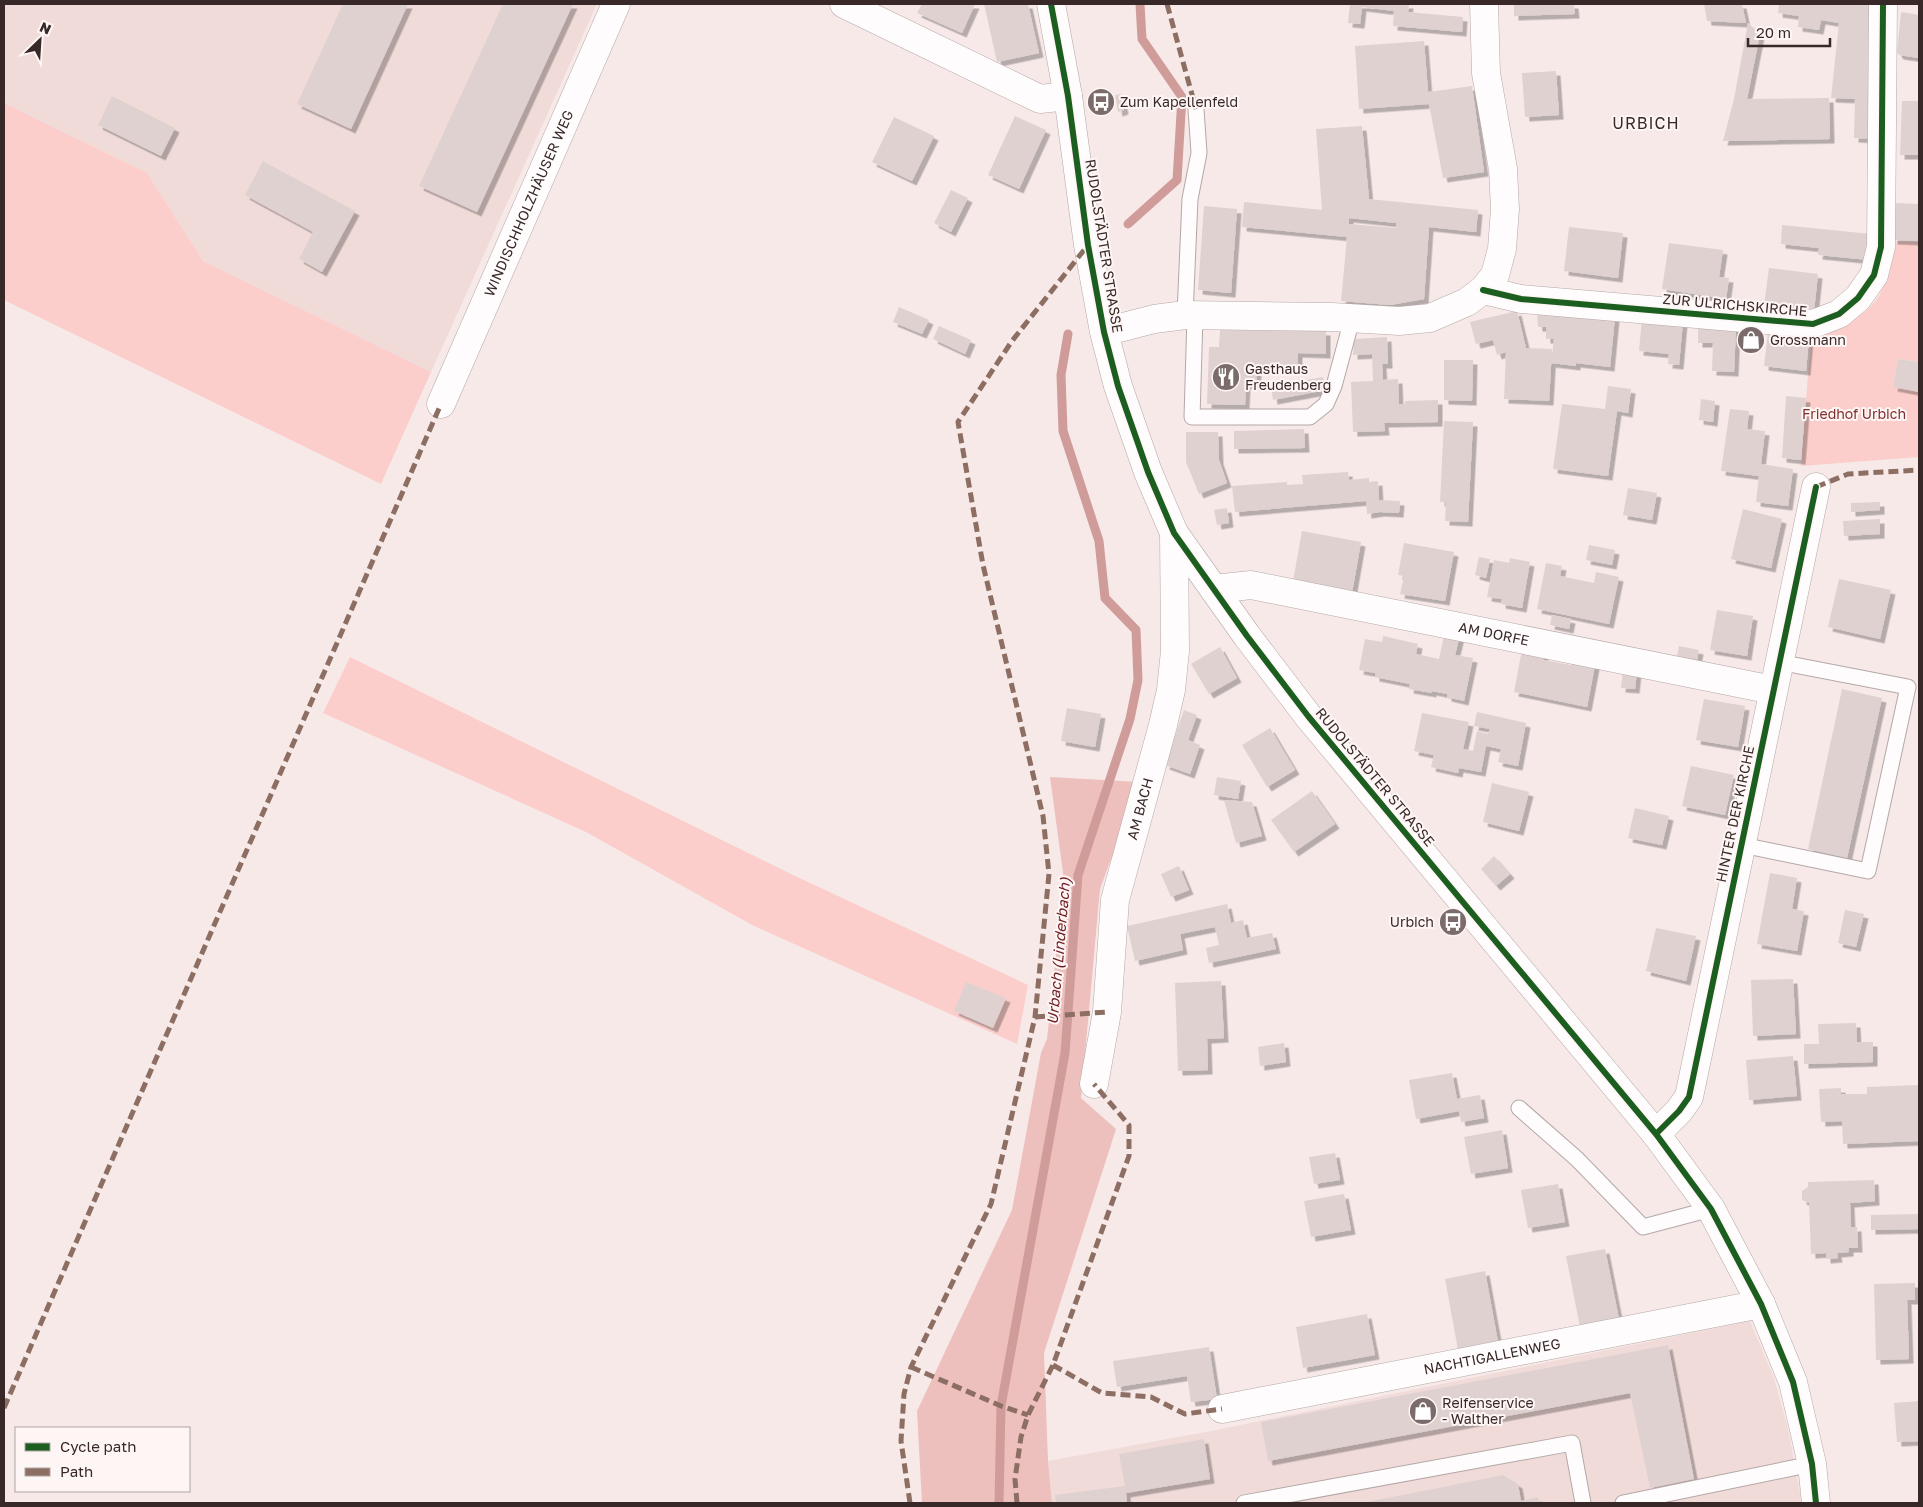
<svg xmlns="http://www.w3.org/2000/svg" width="1923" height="1507" font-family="'Golos Text',sans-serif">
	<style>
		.built { fill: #f0dbd9 }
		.green { fill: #fbcecb }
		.forest { fill: #edbfbd }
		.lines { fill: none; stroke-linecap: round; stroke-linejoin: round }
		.stream { stroke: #d09c9a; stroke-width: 9 }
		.building { fill: #dfd1d0; fill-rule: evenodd; filter: url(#shadow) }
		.service-casing { stroke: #b4a8a7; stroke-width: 17 }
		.minor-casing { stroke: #b4a8a7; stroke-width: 29 }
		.tertiary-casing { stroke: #b4a8a7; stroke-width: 29 }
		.service { stroke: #fefcfc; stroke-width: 15 }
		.minor { stroke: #fefcfc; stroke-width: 28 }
		.tertiary { stroke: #fefcfc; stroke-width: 28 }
		.quiet { stroke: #8d6e63; stroke-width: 5; stroke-dasharray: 10 5; stroke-linecap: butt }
		.cycleway-casing { stroke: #fef6f5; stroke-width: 9 }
		.cycleway { stroke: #1b5e20; stroke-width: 6 }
		.labels { text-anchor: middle; stroke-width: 4; stroke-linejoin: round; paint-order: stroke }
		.poi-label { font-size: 14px; fill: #382928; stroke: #fef6f5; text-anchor: start }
		.street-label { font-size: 14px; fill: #382928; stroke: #fef6f5 }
		.park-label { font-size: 14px; fill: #812d2e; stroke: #fef6f5 }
		.water-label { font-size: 15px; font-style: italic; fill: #701d21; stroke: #fef6f5 }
		.quarter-label { font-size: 16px; letter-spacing: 1px; fill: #382928; stroke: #fef6f5 }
	</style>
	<defs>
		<filter id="shadow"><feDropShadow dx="4.5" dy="4.5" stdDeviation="0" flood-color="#0004"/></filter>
	</defs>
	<rect width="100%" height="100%" fill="#f7e9e8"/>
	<path class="built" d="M 4,4 L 597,4 L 431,372 L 203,261 L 147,173 L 4,103 Z
		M 1750,1321 L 1774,1378 L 1788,1429 L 1802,1503 L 1052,1503 L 1048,1461 L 1211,1431 Z"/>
	<path class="green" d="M 4,103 L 147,173 L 203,261 L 431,372 L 381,484 L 4,300 Z
		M 1897,241 L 1919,242 L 1919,362 L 1898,359 L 1893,387 L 1919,392 L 1919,457 L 1801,466 L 1811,336 C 1836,328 1866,319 1880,294 C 1888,278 1892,259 1897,241 Z
		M 350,657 L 791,874 L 1028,985 L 1017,1044 L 754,926 L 586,832 L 323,713 Z"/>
	<path class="forest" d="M 1050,777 L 1139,782 L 1100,889 L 1081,1098 L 1116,1129 L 1044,1353 L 1048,1461 L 1052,1503 L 922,1503 L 917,1411 L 1012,1210 L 1041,1053 L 1047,1039 L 1064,880 Z"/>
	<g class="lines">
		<path class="stream" d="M 1128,224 L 1177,180 L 1182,97 L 1142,39 L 1140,4
			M 999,1503 L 1001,1406 L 1065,1053 L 1078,875 L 1130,719 L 1138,680 L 1136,630 L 1105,598 L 1099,541 L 1063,431 L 1061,375 L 1068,334"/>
	</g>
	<path class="building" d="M 343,4 L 408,4 L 351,129 L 297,104 Z
		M 503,4 L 573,4 L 477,212 L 419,186 Z
		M 922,4 L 975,4 L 962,33 L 917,13 Z
		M 984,4 L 1028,4 L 1039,53 L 997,62 Z
		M 1350,4 L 1409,4 L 1408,12 L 1463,17 L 1462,32 L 1393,26 L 1394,11 L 1362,7 L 1360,24 L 1348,23 Z
		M 1514,4 L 1574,4 L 1575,14 L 1514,16 Z
		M 1704,4 L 1742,4 L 1746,23 L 1707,21 Z
		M 1779,4 L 1876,4 L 1874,139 L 1854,138 L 1855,99 L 1831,98 L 1839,23 L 1821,20 L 1819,30 L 1798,27 L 1799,16 L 1778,13 Z
		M 1902,12 L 1919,15 L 1919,58 L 1899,55 L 1897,52 L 1901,13 Z
		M 1748,23 L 1760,34 L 1747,99 L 1829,98 L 1830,139 L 1723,141 L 1734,99 Z
		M 1424,41 L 1428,92 L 1472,86 L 1484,172 L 1443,178 L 1429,104 L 1359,109 L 1355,46 Z
		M 1556,71 L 1559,115 L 1525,117 L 1522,73 Z
		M 1121,94 L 1124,110 L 1118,112 L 1115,95 Z
		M 112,96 L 175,128 L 161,156 L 98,125 Z
		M 1902,101 L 1919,101 L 1919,155 L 1900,155 Z
		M 1015,116 L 1046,130 L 1019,189 L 988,175 Z
		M 894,117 L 934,136 L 912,181 L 872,162 Z
		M 1362,126 L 1369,199 L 1478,210 L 1476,232 L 1429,227 L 1424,299 L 1390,305 L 1341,301 L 1347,237 L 1242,227 L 1244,202 L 1322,210 L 1316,129 ZM 1349,218 L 1396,223 L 1396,228 L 1349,224 Z
		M 263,161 L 355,211 L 322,272 L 299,259 L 313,232 L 245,195 Z
		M 951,190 L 968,198 L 951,232 L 934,223 Z
		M 1895,203 L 1919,204 L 1919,241 L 1893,240 Z
		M 1204,206 L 1237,209 L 1231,293 L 1198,290 Z
		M 1782,225 L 1871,234 L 1869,260 L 1818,255 L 1819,248 L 1781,244 Z
		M 1569,227 L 1623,233 L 1618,278 L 1564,271 Z
		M 1669,243 L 1723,250 L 1719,277 L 1729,278 L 1726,299 L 1662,289 Z
		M 1769,268 L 1818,274 L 1814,311 L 1764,305 Z
		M 899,307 L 929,320 L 922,334 L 893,322 Z
		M 1517,311 L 1526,348 L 1552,349 L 1549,401 L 1504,399 L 1506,352 L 1497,355 L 1493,340 L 1476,344 L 1470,322 Z
		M 1537,311 L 1615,317 L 1610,367 L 1576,363 L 1576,366 L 1551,363 L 1554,339 L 1546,339 L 1546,327 L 1538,327 Z
		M 1642,318 L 1683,321 L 1679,365 L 1668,364 L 1669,354 L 1639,351 Z
		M 939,326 L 971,340 L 965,354 L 933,339 Z
		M 1698,326 L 1736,327 L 1734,372 L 1712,371 L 1713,343 L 1698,343 Z
		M 1220,330 L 1326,331 L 1326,354 L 1298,353 L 1298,370 L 1257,369 L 1256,385 L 1246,384 L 1245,405 L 1207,404 L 1209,347 L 1219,347 Z
		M 1768,333 L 1809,338 L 1806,371 L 1764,366 Z
		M 1387,337 L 1388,364 L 1382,364 L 1383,380 L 1398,379 L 1399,404 L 1405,404 L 1405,401 L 1438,400 L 1438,422 L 1384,423 L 1385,431 L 1353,432 L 1351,382 L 1373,381 L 1372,354 L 1353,355 L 1354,339 Z
		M 1898,359 L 1919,362 L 1919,392 L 1893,387 Z
		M 1444,360 L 1473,360 L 1472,401 L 1444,400 Z
		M 1323,377 L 1326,390 L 1273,400 L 1271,386 Z
		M 1608,386 L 1631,389 L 1628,413 L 1617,411 L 1608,476 L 1553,469 L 1562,404 L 1605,409 Z
		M 1786,396 L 1806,398 L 1801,460 L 1782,458 Z
		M 1701,399 L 1715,401 L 1713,422 L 1699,420 Z
		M 1730,409 L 1749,411 L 1747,429 L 1765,431 L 1761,464 L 1793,469 L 1788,506 L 1756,502 L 1759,476 L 1721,471 Z
		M 1444,421 L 1473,422 L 1468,522 L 1445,521 L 1446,502 L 1440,502 Z
		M 1304,429 L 1305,448 L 1234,449 L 1234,431 Z
		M 1186,432 L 1218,432 L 1219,460 L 1227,483 L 1199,494 L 1186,462 Z
		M 1348,472 L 1349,480 L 1369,478 L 1369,482 L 1378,481 L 1379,500 L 1400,501 L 1399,513 L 1380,512 L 1367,514 L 1366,501 L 1235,512 L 1232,486 L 1287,482 L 1287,485 L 1303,484 L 1302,475 Z
		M 1628,488 L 1657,493 L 1652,520 L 1623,515 Z
		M 1880,502 L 1880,510 L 1851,512 L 1851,503 Z
		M 1227,508 L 1229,523 L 1217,525 L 1214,510 Z
		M 1743,509 L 1782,519 L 1771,568 L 1731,559 Z
		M 1880,519 L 1880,534 L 1844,536 L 1843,521 Z
		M 1302,531 L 1361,542 L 1352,593 L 1293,581 Z
		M 1404,543 L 1454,552 L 1445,601 L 1400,594 L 1404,576 L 1398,575 Z
		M 1589,545 L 1615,550 L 1612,565 L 1586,560 Z
		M 1479,557 L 1490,559 L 1486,578 L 1475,575 Z
		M 1510,558 L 1530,562 L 1522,608 L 1501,604 L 1502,599 L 1487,597 L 1494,560 L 1509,563 Z
		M 1546,563 L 1562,566 L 1560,576 L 1594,583 L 1596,572 L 1619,577 L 1609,624 L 1537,609 Z
		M 1839,579 L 1891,590 L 1880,639 L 1828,627 Z
		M 1717,610 L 1753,616 L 1747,656 L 1710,650 Z
		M 1552,615 L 1571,619 L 1569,629 L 1550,625 Z
		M 1445,631 L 1460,635 L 1455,655 L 1473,658 L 1464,701 L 1447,697 L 1447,694 L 1432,691 L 1432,693 L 1409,689 L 1410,684 L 1375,677 L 1375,673 L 1359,670 L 1365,639 L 1382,642 L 1383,636 L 1418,644 L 1416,654 L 1439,659 Z
		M 1523,644 L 1545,649 L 1543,660 L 1571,665 L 1573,655 L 1596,660 L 1587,707 L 1514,692 Z
		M 1679,646 L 1699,650 L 1697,660 L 1677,656 Z
		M 1220,647 L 1237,678 L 1209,694 L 1191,664 Z
		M 1623,669 L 1637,671 L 1635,689 L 1621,688 Z
		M 1842,689 L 1882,698 L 1847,858 L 1808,849 Z
		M 1704,699 L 1745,706 L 1738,747 L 1696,740 Z
		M 1067,708 L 1101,714 L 1095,747 L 1061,741 Z
		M 1184,710 L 1197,715 L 1188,740 L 1200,745 L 1190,774 L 1165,765 Z
		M 1477,712 L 1526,723 L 1518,766 L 1498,762 L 1501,749 L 1486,746 L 1481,772 L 1459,768 L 1458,773 L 1431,767 L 1434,755 L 1414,751 L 1422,713 L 1469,722 L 1463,749 L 1473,751 L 1477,731 L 1488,734 L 1490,729 L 1474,726 Z
		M 1270,728 L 1295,770 L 1267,787 L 1242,745 Z
		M 1691,766 L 1734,775 L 1725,815 L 1682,806 Z
		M 1217,777 L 1241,781 L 1238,799 L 1214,795 Z
		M 1492,783 L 1529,792 L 1519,831 L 1483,822 Z
		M 1312,791 L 1335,824 L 1294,852 L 1271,820 Z
		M 1224,800 L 1252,802 L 1262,836 L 1236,843 Z
		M 1635,808 L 1669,816 L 1662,845 L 1628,838 Z
		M 1494,856 L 1510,874 L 1496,886 L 1481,869 Z
		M 1179,866 L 1189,890 L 1171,897 L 1161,874 Z
		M 1770,873 L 1797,878 L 1792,909 L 1804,911 L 1797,951 L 1757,944 Z
		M 1227,904 L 1231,923 L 1243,920 L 1247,938 L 1272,933 L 1276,949 L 1209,963 L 1206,948 L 1219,945 L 1215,927 L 1180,934 L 1183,950 L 1135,961 L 1127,926 Z
		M 1845,910 L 1864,914 L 1856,947 L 1838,943 Z
		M 1656,928 L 1696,936 L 1686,981 L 1646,971 Z
		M 1793,979 L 1796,1034 L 1753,1036 L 1751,980 Z
		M 1221,981 L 1224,1038 L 1207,1039 L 1208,1070 L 1178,1071 L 1175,983 Z
		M 966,982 L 1006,998 L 993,1028 L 954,1011 Z
		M 1856,1023 L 1857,1042 L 1873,1042 L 1873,1062 L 1804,1064 L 1804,1044 L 1819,1044 L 1818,1024 Z
		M 1284,1043 L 1286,1062 L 1260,1066 L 1258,1047 Z
		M 1793,1056 L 1797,1096 L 1749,1100 L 1746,1060 Z
		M 1452,1073 L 1457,1099 L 1480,1095 L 1484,1118 L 1461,1122 L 1459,1111 L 1416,1119 L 1409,1080 Z
		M 1919,1085 L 1919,1141 L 1843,1144 L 1842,1121 L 1821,1122 L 1819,1089 L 1841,1088 L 1841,1094 L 1867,1094 L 1867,1087 Z
		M 1502,1130 L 1508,1168 L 1471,1174 L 1464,1137 Z
		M 1335,1153 L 1340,1180 L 1314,1184 L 1309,1157 Z
		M 1874,1180 L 1875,1201 L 1850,1203 L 1851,1227 L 1857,1227 L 1858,1248 L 1849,1248 L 1849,1252 L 1837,1253 L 1838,1258 L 1826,1259 L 1826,1253 L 1811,1254 L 1809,1203 L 1802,1200 L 1802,1191 L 1808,1187 L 1808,1182 Z
		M 1558,1184 L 1565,1222 L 1528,1228 L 1521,1190 Z
		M 1344,1194 L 1351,1230 L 1311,1237 L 1304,1201 Z
		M 1919,1214 L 1919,1229 L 1871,1230 L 1871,1215 Z
		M 1605,1249 L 1619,1319 L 1580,1327 L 1566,1256 Z
		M 1485,1271 L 1498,1342 L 1458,1350 L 1445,1279 Z
		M 1915,1283 L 1915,1300 L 1907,1300 L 1909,1359 L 1876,1360 L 1874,1284 Z
		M 1367,1314 L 1375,1355 L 1303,1368 L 1296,1327 Z
		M 1668,1345 L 1694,1479 L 1650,1488 L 1630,1393 L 1268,1461 L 1261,1422 Z
		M 1209,1347 L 1217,1399 L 1191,1402 L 1187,1376 L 1117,1387 L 1113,1361 Z
		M 1919,1401 L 1919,1441 L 1897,1442 L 1894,1403 Z
		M 1204,1439 L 1210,1479 L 1126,1493 L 1127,1503 L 1056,1503 L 1055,1495 L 1125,1486 L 1119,1454 Z
		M 1503,1475 L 1518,1484 L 1521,1501 L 1538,1497 L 1539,1503 L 1362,1503 Z"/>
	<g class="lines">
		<defs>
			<path id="service" d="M 1185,315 L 1190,199 L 1199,153 L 1196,109
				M 1195,316 L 1192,417 L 1310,417 L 1326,404 L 1334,386 L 1352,319
				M 1742,845 L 1868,871 L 1908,687 L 1779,662
				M 1519,1108 L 1577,1159 L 1643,1227 L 1711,1209
				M 1244,1503 L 1572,1443 L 1583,1503
				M 1623,1503 L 1812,1464"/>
			<g id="minor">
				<path d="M 844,4 L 1040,99 L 1068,96"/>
				<path d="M 1483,290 L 1521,299 L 1813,324 L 1839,314 L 1858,298 L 1874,275 L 1881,247 L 1883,4"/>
				<path id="s1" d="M 441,404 L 616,4"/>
				<path id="s2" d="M 1214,589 L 1251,585 L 1773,690"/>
				<path id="s3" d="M 1094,1084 L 1107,1012 L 1115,900 L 1163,725 L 1171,690 L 1175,651 L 1174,533"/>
				<path d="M 1656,1134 L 1679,1111 L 1689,1097 L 1816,487"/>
				<path id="s4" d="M 1222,1409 L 1761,1304"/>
			</g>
			<path id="tertiary" d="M 1051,4 L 1068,96 L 1088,245 L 1104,332 L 1118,386 L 1148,472 L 1174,533 L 1247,636 L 1308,716 L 1656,1134 L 1711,1209 L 1761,1304 L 1793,1382 L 1812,1464 L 1816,1503
				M 1104,332 L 1154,319 L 1185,315 L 1332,317 L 1399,321 L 1430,318 L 1467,302 L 1483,290 L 1495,275 L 1502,249 L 1505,209 L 1503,169 L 1486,73 L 1484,4"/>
		</defs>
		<use href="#service" class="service-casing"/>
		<use href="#minor" class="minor-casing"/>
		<use href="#tertiary" class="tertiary-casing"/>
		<use href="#service" class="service"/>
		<use href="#minor" class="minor"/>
		<use href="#tertiary" class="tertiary"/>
		<path class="quiet" d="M 1167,4 L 1196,109
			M 1816,487 L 1848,474 L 1919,470
			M 1035,1017 L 1107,1012
			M 1053,1365 L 1102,1393 L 1151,1397 L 1185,1414 L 1222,1409
			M 911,1367 L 1001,1406 L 1028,1415
			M 4,1408 L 441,404
			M 910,1503 L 901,1441 L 904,1394 L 911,1367 L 991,1204 L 1035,1017 L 1049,874 L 1043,816 L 983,565 L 958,422 L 1012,341 L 1088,245
			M 1017,1503 L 1015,1479 L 1021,1437 L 1028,1415 L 1053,1365 L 1129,1156 L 1129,1125 L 1094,1084"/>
		<defs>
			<path id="cycleway" d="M 1051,4 L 1068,96 L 1088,245 L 1104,332 L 1118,386 L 1148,472 L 1174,533 L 1247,636 L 1308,716 L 1656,1134 L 1711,1209 L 1761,1304 L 1793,1382 L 1812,1464 L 1816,1503
				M 1483,290 L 1521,299 L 1813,324 L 1839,314 L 1858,298 L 1874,275 L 1881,247 L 1883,4
				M 1656,1134 L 1679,1111 L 1689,1097 L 1816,487"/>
		</defs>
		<use href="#cycleway" class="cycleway-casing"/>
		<use href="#cycleway" class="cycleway"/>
	</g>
	<defs>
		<symbol id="bus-disc" viewBox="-11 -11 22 22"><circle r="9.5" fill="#7b6c6b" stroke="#fef6f5"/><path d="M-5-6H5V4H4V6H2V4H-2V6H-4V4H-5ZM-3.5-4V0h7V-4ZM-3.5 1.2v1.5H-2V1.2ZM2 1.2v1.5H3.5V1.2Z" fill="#fff"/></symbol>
		<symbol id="shop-disc" viewBox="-11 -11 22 22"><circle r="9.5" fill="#7b6c6b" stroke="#fef6f5"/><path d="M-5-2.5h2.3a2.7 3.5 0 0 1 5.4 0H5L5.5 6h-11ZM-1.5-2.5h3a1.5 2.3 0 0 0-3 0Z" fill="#fff"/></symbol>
		<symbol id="restaurant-disc" viewBox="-11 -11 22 22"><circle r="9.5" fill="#7b6c6b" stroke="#fef6f5"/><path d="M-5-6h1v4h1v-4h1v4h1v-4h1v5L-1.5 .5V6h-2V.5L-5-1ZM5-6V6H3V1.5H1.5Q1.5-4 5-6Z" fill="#fff"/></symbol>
	</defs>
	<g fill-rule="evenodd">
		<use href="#bus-disc" x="1085" y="86" width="32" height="32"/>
		<use href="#shop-disc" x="1735" y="324" width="32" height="32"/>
		<use href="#restaurant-disc" x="1210" y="361" width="32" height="32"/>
		<use href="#bus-disc" x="1437" y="906" width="32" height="32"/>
		<use href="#shop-disc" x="1407" y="1395" width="32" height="32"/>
	</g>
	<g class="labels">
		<g class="poi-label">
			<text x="1120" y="107">Zum Kapellenfeld</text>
			<text x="1770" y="345">Grossmann</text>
			<text x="1245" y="374">Gasthaus<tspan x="1245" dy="16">Freudenberg</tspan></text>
			<text x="1434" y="927" text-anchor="end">Urbich</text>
			<text x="1442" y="1408">Reifenservice<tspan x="1442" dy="16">- Walther</tspan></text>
		</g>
		<g class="street-label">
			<text dy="5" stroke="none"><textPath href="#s1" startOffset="219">WINDISCHHOLZHÄUSER WEG</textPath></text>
			<text transform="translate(1104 246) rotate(81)" y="5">RUDOLSTÄDTER STRASSE</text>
			<text transform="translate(1735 305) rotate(5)" y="5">ZUR ULRICHSKIRCHE</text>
			<text dy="5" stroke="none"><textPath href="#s2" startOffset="285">AM DORFE</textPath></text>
			<text transform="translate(1375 777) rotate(50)" y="5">RUDOLSTÄDTER STRASSE</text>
			<text dy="5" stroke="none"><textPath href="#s3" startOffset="280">AM BACH</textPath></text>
			<text transform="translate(1735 814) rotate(-78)" y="5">HINTER DER KIRCHE</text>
			<text dy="5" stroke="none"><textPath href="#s4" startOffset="275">NACHTIGALLENWEG</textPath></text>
		</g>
		<g class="park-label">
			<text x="1854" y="419">Friedhof Urbich</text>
		</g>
		<g class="water-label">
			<text transform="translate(1059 951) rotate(-85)" y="5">Urbach (Linderbach)</text>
		</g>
		<g class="quarter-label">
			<text x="1646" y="129">URBICH</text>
		</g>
	</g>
	<rect width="1923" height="1507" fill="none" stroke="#382928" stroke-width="10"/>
	<rect x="15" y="1427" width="175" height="65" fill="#fef6f5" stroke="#afa4a3"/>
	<rect x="25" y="1443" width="25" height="8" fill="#1b5e20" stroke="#afa4a3"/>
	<text x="60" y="1452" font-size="15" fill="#382928">Cycle path</text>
	<rect x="25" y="1468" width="25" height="8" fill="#8d6e63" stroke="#afa4a3"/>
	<text x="60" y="1477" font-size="15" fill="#382928">Path</text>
	<g transform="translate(40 40) rotate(25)" stroke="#fef6f5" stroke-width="4" paint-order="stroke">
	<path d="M0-4L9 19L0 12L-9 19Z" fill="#382928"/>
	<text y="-8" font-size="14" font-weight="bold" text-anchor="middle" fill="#382928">N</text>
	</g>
	<path d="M1748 38v8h82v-8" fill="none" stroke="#382928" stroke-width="2.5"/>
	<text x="1756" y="38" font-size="15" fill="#382928" stroke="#fef6f5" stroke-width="4" paint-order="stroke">20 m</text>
</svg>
